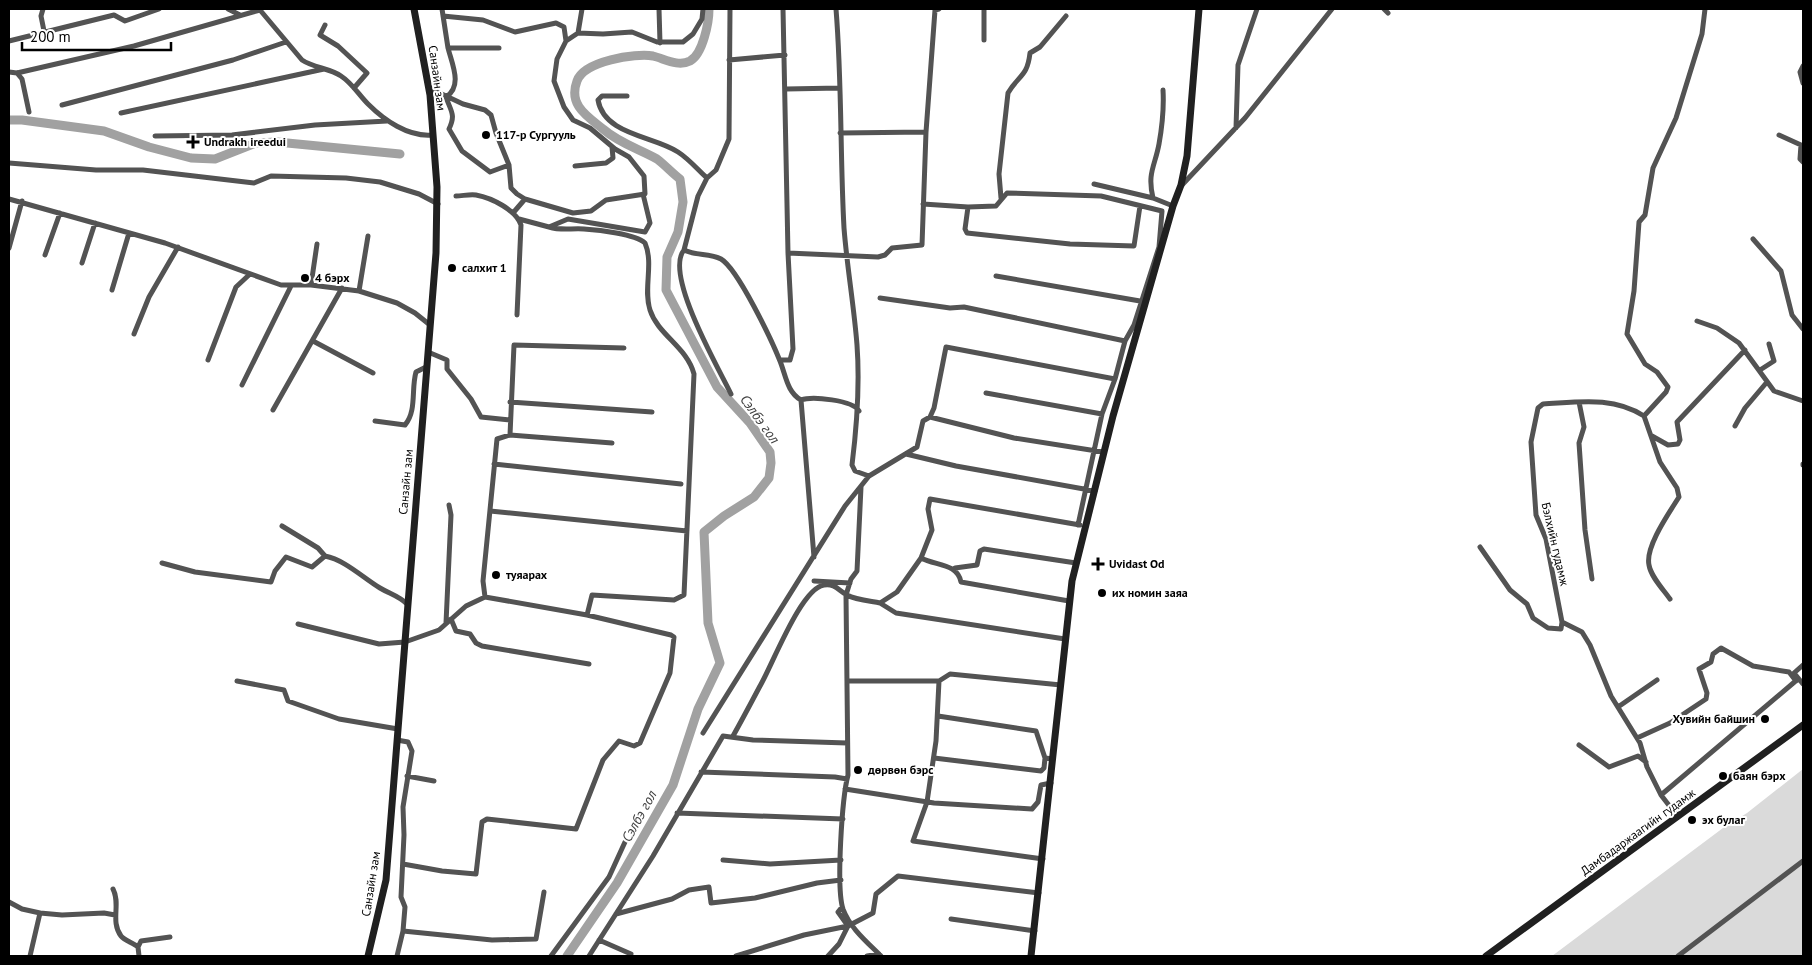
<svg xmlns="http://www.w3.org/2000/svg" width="1812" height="965" font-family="'PT Sans',sans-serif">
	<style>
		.green { fill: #dadada }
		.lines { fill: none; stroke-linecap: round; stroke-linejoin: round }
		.river { stroke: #a1a1a1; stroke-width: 9 }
		.street { stroke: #535353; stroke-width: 5 }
		.secondary { stroke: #202020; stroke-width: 7 }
		.poi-dot { fill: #000; stroke: #fff; stroke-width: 2 }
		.labels { text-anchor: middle; stroke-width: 4; stroke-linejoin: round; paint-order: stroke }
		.street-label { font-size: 12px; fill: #000; stroke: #fff }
		.poi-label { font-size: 12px; font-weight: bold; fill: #000; stroke: #fff; text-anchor: start }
		.water-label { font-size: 14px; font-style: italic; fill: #424242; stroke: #fff }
	</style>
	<rect width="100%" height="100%" fill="#fff"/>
	<path class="green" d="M 1803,769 L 1803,956 L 1552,956 L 1723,828 L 1747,813 Z"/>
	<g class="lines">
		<path class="river" d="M 9,120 L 22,120 L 104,131 L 149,147 L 191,158 L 215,159 L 256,143 L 277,142 L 400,154
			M 567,956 L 617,883 L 673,785 L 698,709 L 720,663 L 708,623 L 704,532 L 724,516 L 754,497 L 769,478 L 771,463 L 770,452 L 750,423 L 717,387 L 666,290 L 667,257 L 678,232 L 683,202 L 680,179 C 672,173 665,165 657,159 C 639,149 619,143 603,129 C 587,116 568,105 577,81 C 584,61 635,53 653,56 C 665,59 678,67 690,61 C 703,54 709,22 709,9"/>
		<path class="street" d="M 43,9 L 41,16 L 44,31
			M 228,9 L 240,15
			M 442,9 L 448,48
			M 659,9 L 660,43
			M 730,9 L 729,139 L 716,170 L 707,178 L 698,196 L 684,250 C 696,256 710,253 721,259 C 738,269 772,341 780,361 C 786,376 787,392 801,400 L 814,557
			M 836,9 C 842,82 840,155 844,228 C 847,267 854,306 857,345 C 860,386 857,425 852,465 L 855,471 L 869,476
			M 984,9 L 984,40
			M 1384,9 L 1388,13
			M 443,16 L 483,20 L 515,32 L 556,23 L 564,27 L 566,41
			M 325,25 L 320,35 L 338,46 L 367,73 L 354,88
			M 578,33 L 582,9
			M 9,41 L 114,15 L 125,21 L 159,9
			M 499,48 L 448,48 C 452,64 463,86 446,97 C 451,112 456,114 449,129 L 462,151 L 490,172 L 509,165
			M 729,60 L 785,55
			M 1803,66 L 1800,72 L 1803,83
			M 9,72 L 17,73 L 134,46 L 260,10 L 302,60 C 314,68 329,68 341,76 C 352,83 359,95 368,104 C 384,120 408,137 432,135
			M 17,73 L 22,79 L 29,112
			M 429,88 L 463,104 L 485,110 L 491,115 L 496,133 L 509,165 L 511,188 L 517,194 L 525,199 L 573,213 L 591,211 L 606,200 L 645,194 L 644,176 L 629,157 L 615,149 L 590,128 L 573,120 L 564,107 L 554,81 L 557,59 L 566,41 L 578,33 L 603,34 L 632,32 L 657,42 L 683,42 L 693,34 L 702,19 L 703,9
			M 786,89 L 840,88
			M 1163,90 C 1164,107 1162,127 1159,144 C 1155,166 1147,173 1153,198 L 1173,206
			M 627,96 L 602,96 L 598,100 C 604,135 654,136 678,152 C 689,159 698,170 707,178
			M 62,105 L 233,60 L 286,42
			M 121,113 L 324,69
			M 1236,128 L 1238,65 L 1257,9
			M 840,133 L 926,132
			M 1779,135 L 1801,145 L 1800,159 L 1803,162
			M 155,136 L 232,135 L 315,125 L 387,121
			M 9,163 L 96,170 L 143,170 L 254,183 L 271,176 L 346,178 L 380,182 L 419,194 L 438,204
			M 575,166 L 606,163 L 613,158 L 612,147
			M 1094,184 L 1153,198
			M 1182,185 L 1245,118 L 1332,9
			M 456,196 C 462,196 470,194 476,195 C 492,198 516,210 521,225 L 517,315
			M 1001,198 L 999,174 L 1008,93 C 1019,74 1027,78 1030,53 L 1040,47 L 1066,16
			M 9,199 L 165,243 L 281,285 L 311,285 L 359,291 L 397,303 L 415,313 L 430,325
			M 923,204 L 968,207
			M 513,213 L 525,199
			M 519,219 L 549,227 L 568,219 L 645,232 L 650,223 L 643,194
			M 549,227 C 562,231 571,228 584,229 C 599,230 635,234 645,243 C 654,264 643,289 650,310 C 658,335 687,347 694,374 L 684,595 L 674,600 L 592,595 L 587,615
			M 1753,239 L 1781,271 L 1792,315 L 1803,329
			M 9,248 L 22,201
			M 684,250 C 664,274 718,367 731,394
			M 788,253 L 878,257 L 885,255 L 892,248 L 922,245 L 926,132 L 935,10 L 939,9
			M 45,255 L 60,213
			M 82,263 L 95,223
			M 996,276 L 1140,301
			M 311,285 L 317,244
			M 112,290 L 129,233
			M 359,291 L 368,236
			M 880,298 L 950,308 L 964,307 L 1125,341
			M 1697,321 L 1717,328 L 1739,343 L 1774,391 L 1803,401
			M 134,334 L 149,297 L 178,247
			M 313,341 L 373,373
			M 428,352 L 447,360 L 447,369 L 471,399 L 481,417 L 510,420
			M 208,360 L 236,287 L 250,274
			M 780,360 L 790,360 L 793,349 L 788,253 L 783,9
			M 1760,370 L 1774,361 L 1769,344
			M 242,385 L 291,286
			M 986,393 L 1102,414
			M 801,400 C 812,396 853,400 859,411
			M 510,402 L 652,412
			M 1579,402 L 1584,427 L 1579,443 L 1585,530 L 1592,579
			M 273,410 L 342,288
			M 1644,416 C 1613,396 1579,402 1543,404 L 1538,408 L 1531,442 L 1536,515 L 1546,539 L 1562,622 L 1582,632 L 1590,645 L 1611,696 L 1640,743 L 1647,767 L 1661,795
			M 1644,416 L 1666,392 L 1668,387 L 1657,372 L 1645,364 L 1627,334 L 1634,291 L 1639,222 L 1645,215 L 1653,168 L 1676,118 L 1702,34 L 1705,9
			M 1644,416 L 1660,462 L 1677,488 L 1679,497 C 1669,513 1645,547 1649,565 C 1651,577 1663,589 1670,599
			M 930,417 L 1014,438 L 1103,452
			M 375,421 L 405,425 C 417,411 411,389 416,372 L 426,367
			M 1735,426 L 1745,408 L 1767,382
			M 510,435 L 612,443
			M 1652,436 L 1668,445 L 1678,444 L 1680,440 L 1677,422 L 1745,350
			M 906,454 L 956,466 L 1095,491
			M 494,464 L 681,484
			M 1803,464 L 1803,465
			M 861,487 L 857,571 L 851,579 L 846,595 L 848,775 C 842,798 836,888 843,909 C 850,928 867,942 881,956
			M 490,511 L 687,531
			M 1078,525 L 1102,414 L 1115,379 L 1125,341 L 1134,325 L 1159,247 L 1162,211 L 1101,196 L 1007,193 L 996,206 L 968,207 L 965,229 L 967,233 L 1070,244 L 1134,246 L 1140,206
			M 282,526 L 318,548 L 325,556
			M 1480,547 L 1510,590 L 1527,604 L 1533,618 L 1548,628 L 1561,629 L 1562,622
			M 921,558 C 936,566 957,563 961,582 L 1069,601
			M 162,563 L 195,572 L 271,582 L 275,571 L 286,557 L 312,567 L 325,556 C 345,560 362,577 380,588 C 390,594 399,596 407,604
			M 955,568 L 977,565 L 980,551 L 984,549 L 1076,563
			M 814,581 L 850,583
			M 880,603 L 896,613 L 1065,639
			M 451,619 L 456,631 L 470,634 L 476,643 L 482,646 L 589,664
			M 446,623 L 451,515 L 449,505
			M 298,624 L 379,644 L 405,642 L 439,630 L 466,606 L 485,597 L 483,581 L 497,439 L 510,435 L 514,345 L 624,348
			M 1803,665 L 1794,673 L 1803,684
			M 237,681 L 284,690 L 288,701 L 339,719 L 398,729
			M 847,681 L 939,681 L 936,741 L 927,802 L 913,841 L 1043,859
			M 939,681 L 950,674 L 1061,685
			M 1618,707 L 1657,680
			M 938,716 L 1036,731 L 1045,758 L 1053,759
			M 703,733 L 845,506 L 869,476 L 917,447 L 923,421 L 930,417 L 934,408 L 946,347 L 1115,379
			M 733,736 C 742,720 751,703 760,686 C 772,666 801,588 824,585 C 835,583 839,591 847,595 C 856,600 870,601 880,603 L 897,592 L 921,558 L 932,530 L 928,509 L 930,499 L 1080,525
			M 1637,738 L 1670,723 L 1706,699 L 1707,693 L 1699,669 L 1711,662 L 1713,654 L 1721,648 L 1753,666 L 1789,672 L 1796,681
			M 1579,745 L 1609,767 L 1638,756 L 1646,762
			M 934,758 L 1041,771 L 1044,768 L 1045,758
			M 701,772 L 835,777 L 847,779
			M 407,776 L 434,781
			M 845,789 L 934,803 L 1032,809 L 1038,802 L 1041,785 L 1051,783
			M 677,813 L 843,819
			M 1678,817 L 1661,795 L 1798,679
			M 723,860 L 770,864 L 841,860
			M 403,864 L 442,871 L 476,874 L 482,822 L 487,819 L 576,829 L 603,760 L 619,741 L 634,746 L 640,743 L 670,673 L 674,637 L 671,635 L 587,615 L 485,597
			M 113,889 C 121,904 110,921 121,936 C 124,940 133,943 138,947 L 139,956
			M 9,902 L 22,909 L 40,913 L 62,915 L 104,913 L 115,915
			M 616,914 L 672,899 L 689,890 L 709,887 L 711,903 L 755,898 L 817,883 L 841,880
			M 951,919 L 1035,931
			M 403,931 L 492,940 L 536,939 L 544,892
			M 599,940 L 631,954 L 630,956
			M 138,947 L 141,941 L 170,937
			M 30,956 L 40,913
			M 397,956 L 403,931 L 405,907 L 401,897 L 404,835 L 403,807 L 412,751 L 408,742 L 397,740
			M 551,956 L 609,877 L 625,842
			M 589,956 L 653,856 L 723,736 L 753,740 L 847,743
			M 736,956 L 804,935 L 848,926 L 838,912 L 842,907
			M 828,956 L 839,944 L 848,926 L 873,913 L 876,894 L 898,876 L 1039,893
			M 867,956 L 879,954
			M 1678,956 L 1803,861"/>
		<path class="secondary" d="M 368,956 L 386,880 L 436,253 L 437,187 L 430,95 L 414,9
			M 1031,956 L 1072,581 L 1113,416 L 1173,206 L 1181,185 L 1187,156 L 1199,9
			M 1486,956 L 1803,725"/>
	</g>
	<g class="poi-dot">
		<circle cx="486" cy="135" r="5"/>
		<path d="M190.5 134.5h5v5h5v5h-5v5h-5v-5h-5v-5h5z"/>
		<circle cx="452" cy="268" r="5"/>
		<circle cx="305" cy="278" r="5"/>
		<path d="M1095.5 556.5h5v5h5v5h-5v5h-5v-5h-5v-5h5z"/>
		<circle cx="496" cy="575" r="5"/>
		<circle cx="1102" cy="593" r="5"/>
		<circle cx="1765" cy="719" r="5"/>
		<circle cx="858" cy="770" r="5"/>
		<circle cx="1723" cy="776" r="5"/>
		<circle cx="1692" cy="820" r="5"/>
	</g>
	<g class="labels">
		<g class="street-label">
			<text transform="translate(437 78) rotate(82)" y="4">Санзайн зам</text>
			<text transform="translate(406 482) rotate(-85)" y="4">Санзайн зам</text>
			<text transform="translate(1555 544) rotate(77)" y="4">Бэлхийн гудамж</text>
			<text transform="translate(1638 832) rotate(-36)" y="4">Дамбадаржаагийн гудамж</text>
			<text transform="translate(371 884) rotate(-81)" y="4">Санзайн зам</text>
		</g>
		<g class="poi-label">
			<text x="496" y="139">117-р Сургууль</text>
			<text x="204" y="146">Undrakh ireedui</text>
			<text x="462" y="272">салхит 1</text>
			<text x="315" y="282">4 бэрх</text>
			<text x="1109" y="568">Uvidast Od</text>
			<text x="506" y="579">туяарах</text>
			<text x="1112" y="597">их номин заяа</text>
			<text x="1755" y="723" text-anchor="end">Хувийн байшин</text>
			<text x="868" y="774">дөрвөн бэрс</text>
			<text x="1733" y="780">баян бэрх</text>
			<text x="1702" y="824">эх булаг</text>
		</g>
		<g class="water-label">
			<text transform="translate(760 419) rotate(54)" y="5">Сэлбэ гол</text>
			<text transform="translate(639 816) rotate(-61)" y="5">Сэлбэ гол</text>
		</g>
	</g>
	<rect width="1812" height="965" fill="none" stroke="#000000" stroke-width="20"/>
	<path d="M22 42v8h149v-8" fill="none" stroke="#000000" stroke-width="2.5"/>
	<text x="30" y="42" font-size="15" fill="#000000" stroke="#ffffff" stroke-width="4" paint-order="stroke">200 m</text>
</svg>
